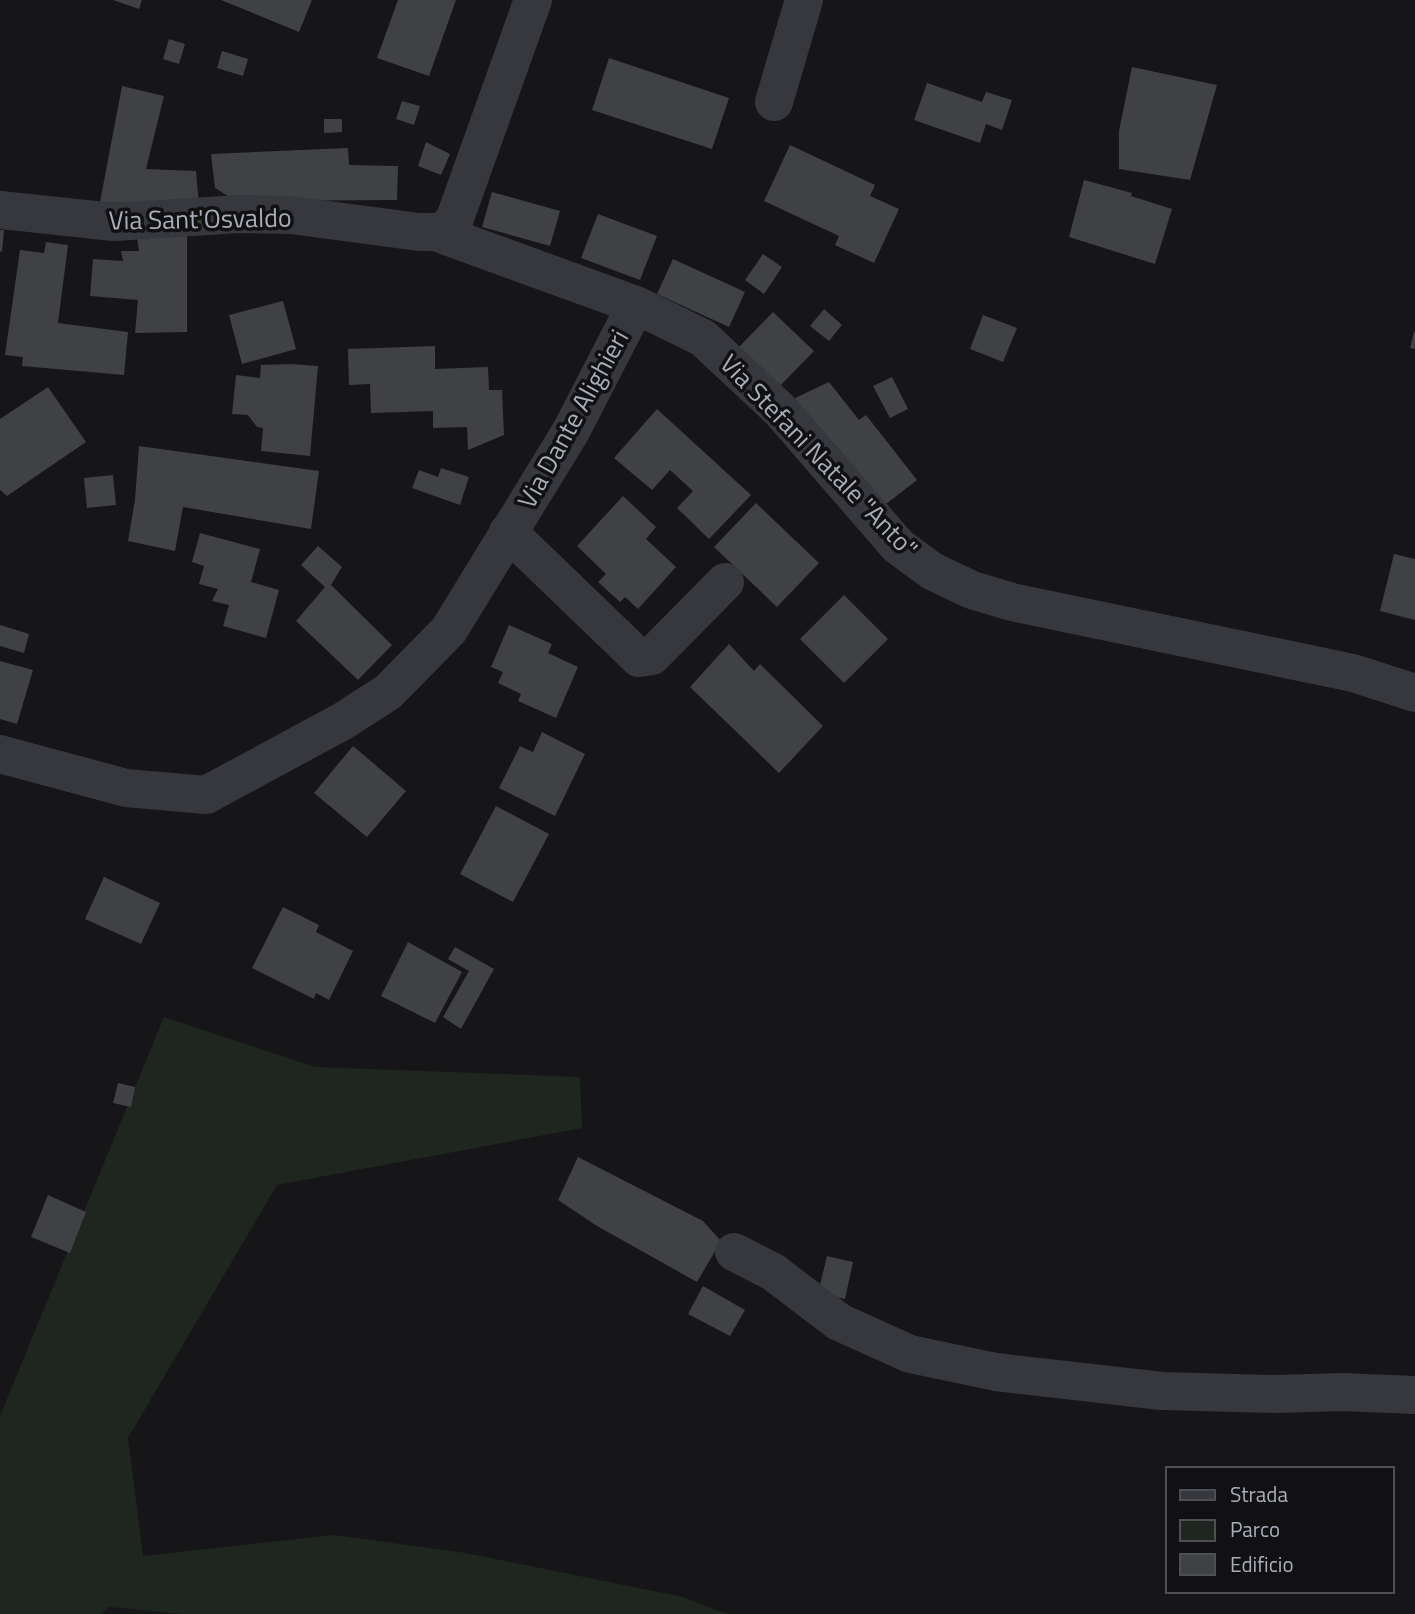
<svg xmlns="http://www.w3.org/2000/svg" width="1415" height="1614" font-family="'Titillium Web',sans-serif">
	<style>
		.green { fill: #1e261f }
		.building { fill: #404145 }
		.lines { fill: none; stroke-linecap: round; stroke-linejoin: round }
		.minor { stroke: #37383d; stroke-width: 38 }
		.labels { text-anchor: middle; stroke-width: 7; stroke-linejoin: round; paint-order: stroke }
		.street-label { font-size: 26px; fill: #a8adb8; stroke: #111113 }
	</style>
	<rect width="100%" height="100%" fill="#161618"/>
	<path class="green" d="M 164,1017 L 315,1067 L 580,1077 L 582,1128 L 277,1185 L 128,1438 L 143,1556 L 334,1535 L 466,1553 L 683,1597 L 726,1614 L 183,1614 L 110,1607 L 100,1614 L 0,1614 L 0,1416 Z"/>
	<path class="building" d="M 113,0 L 142,0 L 139,9 Z
		M 221,0 L 312,0 L 299,32 Z
		M 398,0 L 456,0 L 429,76 L 377,58 Z
		M 169,39 L 185,44 L 179,64 L 163,59 Z
		M 222,51 L 248,59 L 243,76 L 217,68 Z
		M 609,58 L 729,98 L 712,149 L 592,110 Z
		M 1132,67 L 1217,85 L 1190,180 L 1119,169 L 1119,131 Z
		M 927,83 L 982,102 L 986,92 L 1012,100 L 1002,130 L 986,124 L 980,143 L 914,120 Z
		M 122,86 L 164,96 L 146,169 L 196,171 L 199,206 L 100,202 Z
		M 402,101 L 420,106 L 414,125 L 396,119 Z
		M 324,119 L 342,119 L 342,132 L 324,133 Z
		M 426,142 L 450,154 L 441,175 L 418,166 Z
		M 790,145 L 875,185 L 870,196 L 899,209 L 874,263 L 835,245 L 839,236 L 764,201 Z
		M 348,148 L 349,165 L 398,166 L 397,200 L 236,201 L 215,188 L 211,154 Z
		M 1084,180 L 1132,193 L 1131,196 L 1172,209 L 1155,264 L 1069,237 Z
		M 492,192 L 560,211 L 550,246 L 482,227 Z
		M 598,214 L 657,236 L 640,280 L 581,258 Z
		M 0,230 L 4,230 L 2,252 L 0,251 Z
		M 136,231 L 187,232 L 187,332 L 135,333 L 138,300 L 90,296 L 93,259 L 123,261 L 121,251 L 139,251 Z
		M 46,242 L 68,245 L 58,323 L 128,332 L 124,375 L 22,366 L 23,357 L 5,355 L 20,250 L 44,253 Z
		M 763,254 L 782,267 L 764,294 L 745,280 Z
		M 673,259 L 745,292 L 729,327 L 657,294 Z
		M 283,301 L 296,349 L 242,364 L 229,315 Z
		M 824,309 L 842,325 L 829,341 L 810,326 Z
		M 773,312 L 814,351 L 779,387 L 738,348 Z
		M 983,315 L 1017,328 L 1003,362 L 970,349 Z
		M 1414,332 L 1415,332 L 1415,349 L 1410,348 Z
		M 435,346 L 435,369 L 488,367 L 489,390 L 502,390 L 504,435 L 468,450 L 467,427 L 433,428 L 433,411 L 371,413 L 370,384 L 349,385 L 348,349 Z
		M 291,364 L 318,366 L 310,456 L 261,451 L 263,428 L 257,427 L 248,415 L 232,414 L 236,375 L 260,378 L 261,365 Z
		M 892,377 L 908,409 L 890,418 L 873,386 Z
		M 829,382 L 859,420 L 866,415 L 917,480 L 877,511 L 791,400 Z
		M 48,387 L 86,442 L 7,496 L 0,490 L 0,419 Z
		M 657,409 L 751,495 L 709,539 L 677,508 L 693,491 L 670,470 L 652,490 L 614,458 Z
		M 139,446 L 319,471 L 311,529 L 183,507 L 175,551 L 128,541 L 135,500 Z
		M 441,468 L 469,477 L 460,505 L 412,488 L 419,470 L 438,477 Z
		M 113,475 L 116,505 L 87,508 L 84,478 Z
		M 623,496 L 656,527 L 646,539 L 676,567 L 638,609 L 625,597 L 620,602 L 598,582 L 606,574 L 577,546 Z
		M 756,503 L 819,563 L 777,607 L 714,547 Z
		M 200,533 L 260,549 L 251,582 L 279,590 L 266,638 L 223,626 L 229,605 L 212,601 L 218,589 L 199,584 L 204,566 L 192,562 Z
		M 318,546 L 342,567 L 331,585 L 392,645 L 358,680 L 296,621 L 325,587 L 301,565 Z
		M 1394,554 L 1415,559 L 1415,620 L 1380,611 Z
		M 844,595 L 888,639 L 844,683 L 800,639 Z
		M 0,625 L 29,634 L 24,653 L 0,646 Z
		M 509,625 L 552,644 L 548,653 L 578,667 L 556,718 L 518,701 L 521,694 L 498,683 L 503,672 L 491,667 Z
		M 729,644 L 754,671 L 760,664 L 823,726 L 779,773 L 690,687 Z
		M 0,661 L 33,670 L 17,724 L 0,719 Z
		M 542,732 L 585,754 L 555,816 L 499,788 L 520,746 L 533,752 Z
		M 353,746 L 406,791 L 367,837 L 314,793 Z
		M 496,806 L 549,834 L 513,902 L 460,874 Z
		M 104,877 L 160,903 L 141,944 L 85,919 Z
		M 283,907 L 319,925 L 316,932 L 353,951 L 329,1000 L 316,993 L 314,999 L 252,968 Z
		M 408,942 L 462,972 L 435,1023 L 381,996 Z
		M 455,947 L 494,969 L 461,1029 L 443,1017 L 469,971 L 448,959 Z
		M 118,1083 L 135,1087 L 131,1107 L 113,1103 Z
		M 578,1157 L 703,1221 L 721,1241 L 697,1282 L 597,1226 L 558,1200 Z
		M 48,1195 L 86,1212 L 70,1253 L 31,1237 Z
		M 827,1256 L 853,1262 L 845,1299 L 818,1293 Z
		M 703,1286 L 745,1310 L 730,1336 L 688,1314 Z"/>
	<g class="lines">
		<path class="minor" d="M 774,102 L 804,0
			M 0,210 L 114,222 L 239,214 L 291,215 L 419,232 L 444,232 L 455,218 L 533,0
			M 438,233 L 636,305 L 703,338 L 781,411 L 898,546 L 932,571 L 972,590 L 1012,602 L 1353,673 L 1415,693
			M 508,532 L 639,658 L 652,656 L 725,582
			M 0,754 L 126,788 L 206,795 L 343,721 L 388,692 L 449,630 L 571,431 L 636,305
			M 734,1252 L 773,1272 L 839,1322 L 910,1354 L 996,1372 L 1162,1391 L 1276,1394 L 1342,1392 L 1415,1395"/>
	</g>
	<g class="labels">
		<g class="street-label">
			<text transform="translate(200 219) rotate(-1)" y="9">Via Sant'Osvaldo</text>
			<text transform="translate(573 419) rotate(-61)" y="9">Via Dante Alighieri</text>
			<text transform="translate(819 456) rotate(46)" y="9">Via Stefani Natale "Anto"</text>
		</g>
	</g>
	<rect x="1166" y="1467" width="228" height="126" fill="#111113" stroke="#4d4f55" stroke-width="2"/>
	<rect x="1180" y="1490" width="35" height="10" fill="#37383d" stroke="#4d4f55" stroke-width="2"/>
	<text x="1230" y="1502" font-size="21" fill="#a8adb8">Strada</text>
	<rect x="1180" y="1520" width="35" height="21" fill="#1e261f" stroke="#4d4f55" stroke-width="2"/>
	<text x="1230" y="1537" font-size="21" fill="#a8adb8">Parco</text>
	<rect x="1180" y="1554" width="35" height="21" fill="#404145" stroke="#4d4f55" stroke-width="2"/>
	<text x="1230" y="1572" font-size="21" fill="#a8adb8">Edificio</text>
</svg>
